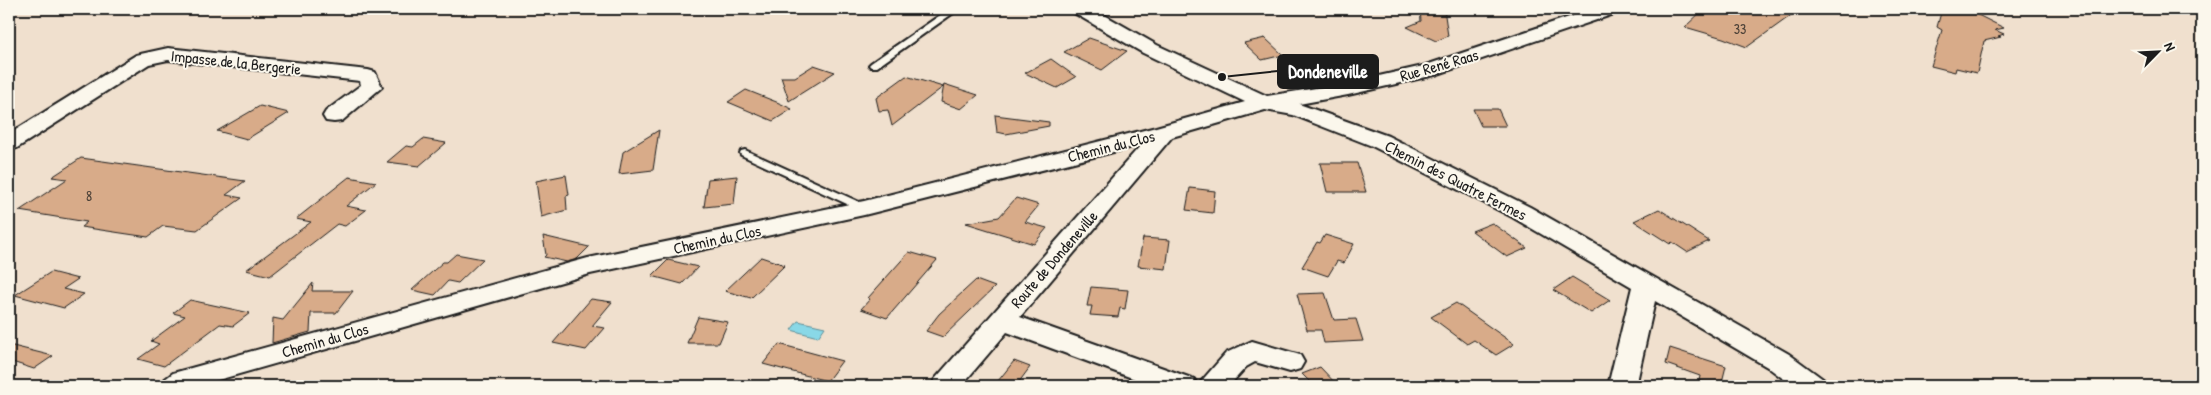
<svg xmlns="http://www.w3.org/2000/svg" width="2211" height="395" font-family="'Patrick Hand',sans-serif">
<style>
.water{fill:#89d8e7;stroke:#5d8d96}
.building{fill:#d8ab89;stroke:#1c1c1c}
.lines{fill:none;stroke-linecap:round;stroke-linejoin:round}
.service-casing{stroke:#1c1c1c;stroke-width:4}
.minor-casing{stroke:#1c1c1c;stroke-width:4}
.service{fill:#fbf7ec;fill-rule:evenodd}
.minor{fill:#fbf7ec;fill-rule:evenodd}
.labels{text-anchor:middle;stroke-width:4;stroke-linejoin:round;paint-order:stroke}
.number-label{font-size:14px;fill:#4b4037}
.street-label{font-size:16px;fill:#1c1c1c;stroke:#fbf7ec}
.leader{fill:none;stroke:#1c1c1c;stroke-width:2}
.callout-dot{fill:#1c1c1c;stroke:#fbf7ec;stroke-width:2}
.callout{fill:#1c1c1c;stroke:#1c1c1c;stroke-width:2}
.callout-label{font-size:18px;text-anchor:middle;font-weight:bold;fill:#fff}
</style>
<rect width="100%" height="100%" fill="#f0e0ce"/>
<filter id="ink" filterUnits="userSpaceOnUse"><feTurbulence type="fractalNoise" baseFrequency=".02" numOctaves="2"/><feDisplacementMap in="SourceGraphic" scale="10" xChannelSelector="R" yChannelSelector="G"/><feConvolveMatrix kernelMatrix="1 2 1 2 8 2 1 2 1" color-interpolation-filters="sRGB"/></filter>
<g filter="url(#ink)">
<path class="water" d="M798,321L825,327L818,337L791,330Z"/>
<path class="building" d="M1420,9H1444L1448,36L1436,41L1407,27L1421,21Z
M1704,9H1800L1747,47L1723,38L1685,27Z
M1942,9H1966L2004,28L1995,30L2004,34L1998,36L2001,37L1984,41L1977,73L1956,68L1955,72L1931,66L1942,30L1937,27Z
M1089,38L1127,51L1102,70L1064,52Z
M1265,38L1283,55L1262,60L1244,43Z
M1051,59L1076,77L1057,88L1025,73Z
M814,65L835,72L789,101L781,77H795Z
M906,76L943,87L892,126L888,110L879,111L876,98Z
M944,84L978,95L961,109L941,102Z
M746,90L779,103L792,109L773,121L728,102Z
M260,106L289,113L247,139L217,131Z
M1473,109H1498L1506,126H1481Z
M995,115L1049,122V126L1006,134L997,132Z
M659,130L653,170L619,174L623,152Z
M423,139L446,143L419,166L387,162L406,146L413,147Z
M81,158L245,181L226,195L242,198L197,230L163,226L148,237L81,227L87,222L19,211L67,179L52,177Z
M1320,163H1357L1366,192H1327Z
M566,175L569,195L566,196L567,210L541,217L536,181Z
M737,176L734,204L704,207L708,179Z
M349,177L376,182L346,206L366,210L345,226L337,224L270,276L246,270L311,222L296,219Z
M1190,188L1215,191L1213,213L1186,210Z
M1016,198L1039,205L1025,222L1047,228L1034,244L966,223L999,217Z
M1659,209L1709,241L1687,252L1672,242L1670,244L1634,221Z
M1492,223L1527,248L1507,257L1472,231Z
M1325,235L1354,244L1344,263L1337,261L1328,276L1302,267L1317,242L1320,243Z
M543,236L589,247L577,259L567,262L544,257L546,255Z
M1143,238L1170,240L1166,269L1138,266Z
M909,252L937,260L887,318L861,309L870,299L868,298Z
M456,254L483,259L458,283L448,281L435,295L412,290L443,262H447Z
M761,257L785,265L751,298L725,291Z
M668,260L698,267L682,284L652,276Z
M51,272L78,279L63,289L84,294L64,308L15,295Z
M1572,277L1610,300L1591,313L1553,290Z
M976,280L995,287L943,337L926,331L939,314Z
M313,283L312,291H353L336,313H311L310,332L272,343L273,318L283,320Z
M1091,287L1128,290L1125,309L1120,308L1118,317L1090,315L1092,306H1087Z
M1325,293L1334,320L1356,319L1363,341L1324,343L1321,330H1307L1297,294Z
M591,299L612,302L592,326L605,328L586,350L553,343Z
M190,300L250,313L233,326L220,324L164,366L138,359L159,344L151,341L185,316L173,313Z
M1456,303L1514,344L1496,355L1474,340L1467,344L1431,317Z
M698,317L728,322L719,343H687Z
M779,344L842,361L827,381L763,364Z
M9,345L53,356L34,369L9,361Z
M1670,348L1726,366L1721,386L1699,381L1700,376L1666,364Z
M1014,361L1030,367L1016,386H994Z
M1320,367L1338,386H1314L1302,374Z"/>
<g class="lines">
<defs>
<path id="service" d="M949,9H959L877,67H871L869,65L871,63Z
M745,150L868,206L870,208L868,210H860L741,155L740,153L741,151Z"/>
<path id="minor" d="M1072,9H1094L1157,45L1267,96L1348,83L1423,66L1593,9H1619L1617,13L1435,75L1348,95L1299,104L1388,136L1530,207L1789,354L1823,379L1827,386H1793L1769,368L1655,301L1636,386H1608L1632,287L1512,217L1372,146L1293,115L1265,110L1172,137L1020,317L1194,379L1198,385L1226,353L1252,341L1300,355L1304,362L1300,369L1290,372L1255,362L1246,367L1229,386H1154L1007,332L961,386H931L935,379L1141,145L864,215L590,274L197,386H161L165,379L173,373L588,258L864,201L1156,127L1245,102L1143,53L1074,13Z
M168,48L368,70L375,72L382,87L342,121L334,122L326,121L323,116L326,111L361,85L360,81L168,60L149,64L17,148L9,150V134L136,55Z"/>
</defs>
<use href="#service" class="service-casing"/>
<use href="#minor" class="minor-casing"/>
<use href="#service" class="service"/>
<use href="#minor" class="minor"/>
</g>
</g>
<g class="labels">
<g class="number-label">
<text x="1740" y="34">33</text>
<text x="89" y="201">8</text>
</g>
<g class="street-label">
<text transform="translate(236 62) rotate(6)" y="6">Impasse de la Bergerie</text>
<text transform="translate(1439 65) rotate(-16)" y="6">Rue René Raas</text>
<text transform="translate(1111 146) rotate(-14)" y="6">Chemin du Clos</text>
<text transform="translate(1456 180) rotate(27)" y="6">Chemin des Quatre Fermes</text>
<text transform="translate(717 239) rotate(-12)" y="6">Chemin du Clos</text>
<text transform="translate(1054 259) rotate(-49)" y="6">Route de Dondeneville</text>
<text transform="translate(325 340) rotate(-16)" y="6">Chemin du Clos</text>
</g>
</g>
<path class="leader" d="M1222 77L1278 71"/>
<circle class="callout-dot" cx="1222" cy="77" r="5"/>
<rect class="callout" x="1278" y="55" width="100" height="33" rx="5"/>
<g class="callout-label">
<text x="1328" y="78">Dondeneville</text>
</g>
<rect width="2211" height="395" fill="none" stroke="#fbf7ec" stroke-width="30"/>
<rect x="15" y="15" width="2181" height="365" fill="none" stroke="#1c1c1c" stroke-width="2" filter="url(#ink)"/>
<g transform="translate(2158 52) rotate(66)" stroke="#fbf7ec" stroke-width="4" paint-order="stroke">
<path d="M0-4L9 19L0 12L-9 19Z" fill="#1c1c1c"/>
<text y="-8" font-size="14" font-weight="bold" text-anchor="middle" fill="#1c1c1c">N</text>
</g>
</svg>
